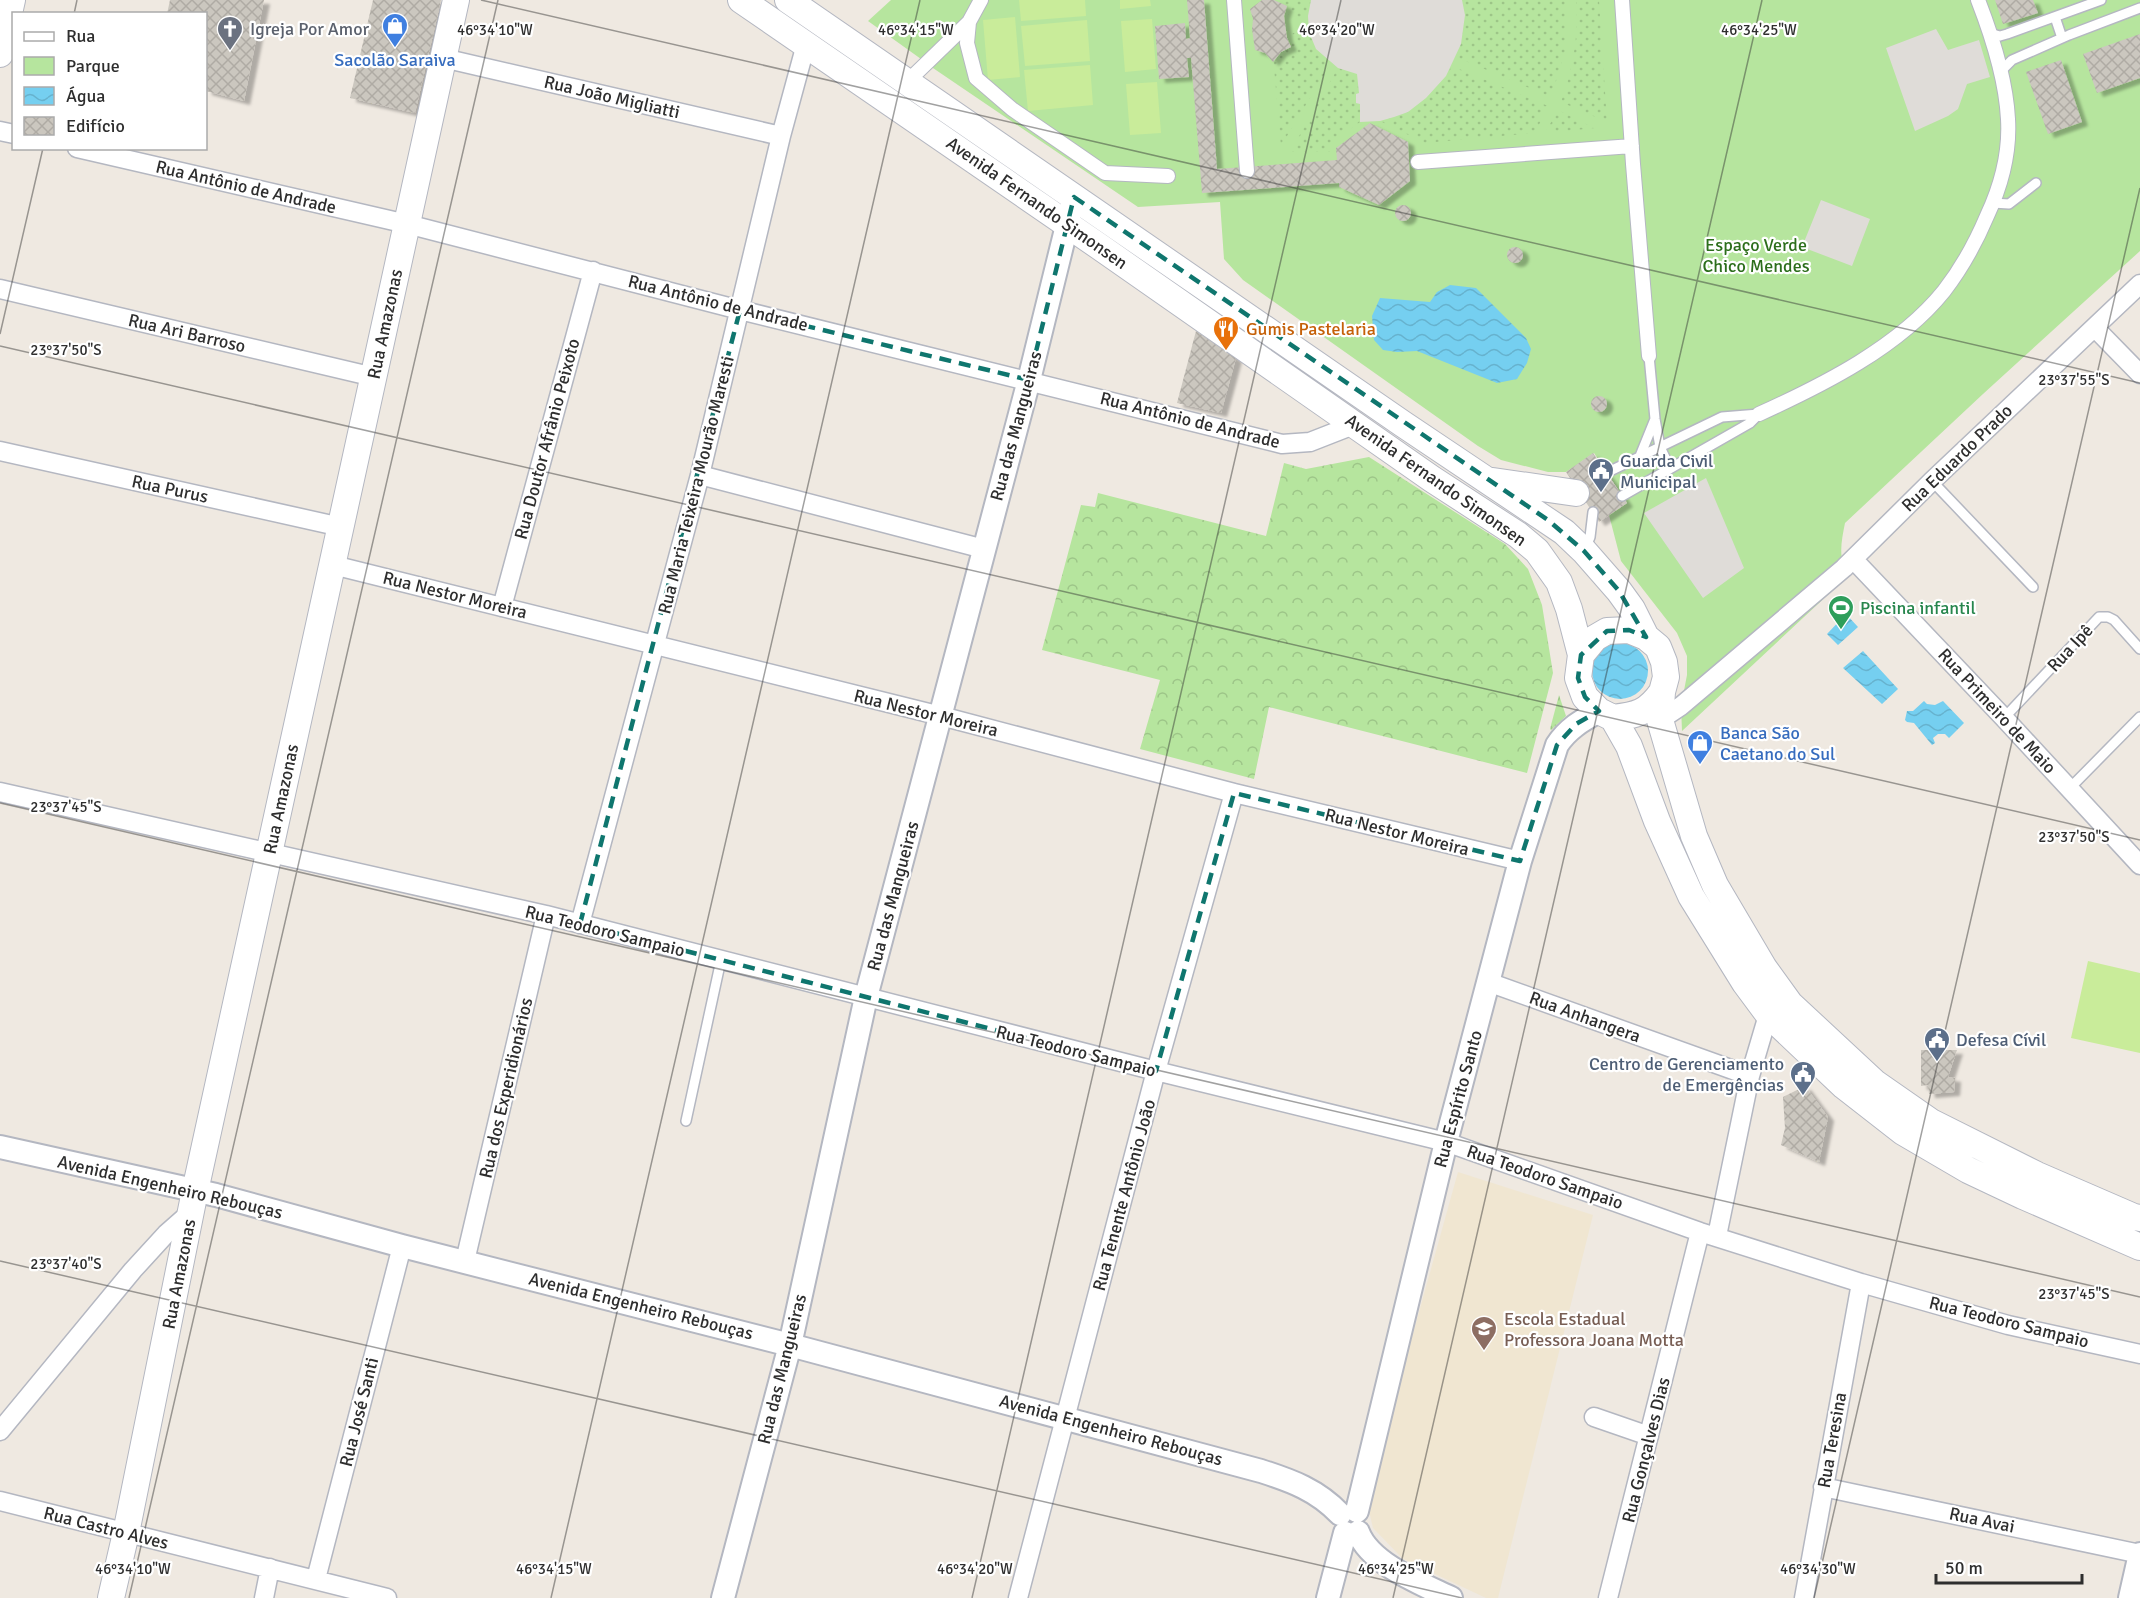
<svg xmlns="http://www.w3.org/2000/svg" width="2140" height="1598" font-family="Signika,sans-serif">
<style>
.education{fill:#f0e6d1}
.grass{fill:url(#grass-tufts)}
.forest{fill:url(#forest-crowns)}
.park{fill:#b6e59e}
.garden{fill:url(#garden-dots)}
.pitch{fill:#c9ec9a}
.plaza{fill:#dfdcd8}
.water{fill:url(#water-waves)}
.building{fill:url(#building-cross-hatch);filter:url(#shadow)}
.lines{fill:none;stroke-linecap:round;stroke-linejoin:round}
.service-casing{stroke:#b4b7c1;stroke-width:12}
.pedestrian-casing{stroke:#b4b7c1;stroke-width:16}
.minor-casing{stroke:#b4b7c1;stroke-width:21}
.tertiary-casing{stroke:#b4b7c1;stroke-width:26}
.secondary-casing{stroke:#b4b7c1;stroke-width:28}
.service{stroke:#fff;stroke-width:9}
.pedestrian{stroke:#fff;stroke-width:14}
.minor{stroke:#fff;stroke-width:18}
.tertiary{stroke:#fff;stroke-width:22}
.secondary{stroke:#fff;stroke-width:26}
.marked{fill:none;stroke:#0f766e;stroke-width:4.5;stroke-dasharray:12 8;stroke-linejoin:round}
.ticks{fill:none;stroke:#2e2e2e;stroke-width:1.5;stroke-opacity:0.45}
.labels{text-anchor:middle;stroke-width:4.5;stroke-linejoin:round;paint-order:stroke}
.worship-label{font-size:18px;fill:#5b616d;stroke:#fff;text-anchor:start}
.shop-label{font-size:18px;fill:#366cbe;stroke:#fff}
.street-label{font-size:18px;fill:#2e2e2e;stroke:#fff}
.park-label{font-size:18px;fill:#2c6e1b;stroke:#fff}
.food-label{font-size:18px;fill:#c56008;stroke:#fff;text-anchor:start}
.service-label{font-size:18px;fill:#4e5e75;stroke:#fff;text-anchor:start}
.leisure-label{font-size:18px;fill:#27864d;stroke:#fff;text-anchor:start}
.education-label{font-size:18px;fill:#785e54;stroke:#fff;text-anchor:start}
.ticks-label{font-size:15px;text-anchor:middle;fill:#2e2e2e;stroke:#fff;stroke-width:4.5;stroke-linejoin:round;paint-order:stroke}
</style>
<defs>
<pattern id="grass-tufts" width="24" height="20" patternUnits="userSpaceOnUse" patternTransform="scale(1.5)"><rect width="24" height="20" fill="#b6e59e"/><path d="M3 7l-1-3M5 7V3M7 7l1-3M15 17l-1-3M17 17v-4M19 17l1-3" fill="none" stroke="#9dc588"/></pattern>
<pattern id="forest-crowns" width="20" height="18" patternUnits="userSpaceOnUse" patternTransform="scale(1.5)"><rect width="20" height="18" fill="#b6e59e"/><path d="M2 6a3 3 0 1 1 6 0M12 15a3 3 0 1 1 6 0" fill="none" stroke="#9dc588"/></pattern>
<pattern id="garden-dots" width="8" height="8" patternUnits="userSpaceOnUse" patternTransform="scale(1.5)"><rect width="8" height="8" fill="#b6e59e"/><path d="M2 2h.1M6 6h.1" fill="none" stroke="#9dc588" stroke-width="1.8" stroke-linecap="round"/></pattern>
<pattern id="water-waves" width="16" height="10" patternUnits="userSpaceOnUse" patternTransform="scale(1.5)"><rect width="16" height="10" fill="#75cff0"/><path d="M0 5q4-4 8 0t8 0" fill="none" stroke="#66b2ce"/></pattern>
<pattern id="building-cross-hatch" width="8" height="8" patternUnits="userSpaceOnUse" patternTransform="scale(1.5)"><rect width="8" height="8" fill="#cbc7bf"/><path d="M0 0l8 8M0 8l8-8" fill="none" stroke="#afaba4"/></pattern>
<filter id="shadow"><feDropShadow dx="6" dy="4" stdDeviation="1.5" flood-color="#0004"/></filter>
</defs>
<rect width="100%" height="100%" fill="#efe9e1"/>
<path class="education" d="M1458,1172L1593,1215L1498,1598H1486L1403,1559L1373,1528L1369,1511L1370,1488Z"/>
<path class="grass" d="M1559,695L1566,716L1551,730L1550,729Z"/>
<path class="forest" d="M1369,457L1505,544L1528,569L1542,605L1553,673L1527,773L1269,707L1254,779L1140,749L1160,680L1042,650L1081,505L1095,507L1098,493L1266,536L1284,463L1306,469Z"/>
<path class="park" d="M891,0H2140V251L1983,394L1845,523C1841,543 1838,558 1848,576L1682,731L1681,706L1687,675V656L1677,633L1621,561L1609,515L1627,503L1594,453L1566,472H1548L1501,460L1478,446L1243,280L1224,259L1220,202L1138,207L930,66L932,49L921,59L868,21Z"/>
<path class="garden" d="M1268,0H1311L1308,16L1291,18L1283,6Z
M1462,0H1567L1566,49L1551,97L1456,57C1463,38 1466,20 1462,0Z
M1576,0H1599L1607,122L1561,102C1573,68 1579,36 1576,0Z
M1309,32C1313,45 1320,54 1331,63L1281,146L1273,56L1287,46L1293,33Z
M1452,66L1548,106L1535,133L1425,143L1380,121C1408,113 1437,91 1452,66Z
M1338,68L1357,74L1359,94L1356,103H1360V122L1335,140L1330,152H1290Z
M1558,110L1594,128H1595L1545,133Z"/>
<path class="pitch" d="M1019,0H1085L1086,16L1021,21Z
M1120,0H1150L1151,6L1120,9Z
M1015,17L1020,77L988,80L983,20Z
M1152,19L1156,69L1125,72L1121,21Z
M1087,20L1090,61L1025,66L1021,26Z
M1090,65L1093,105L1028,111L1024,70Z
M1157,82L1161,133L1130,135L1126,84Z
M2088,961L2140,973V1053L2071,1038Z"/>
<path class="plaza" d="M1311,0H1462L1465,15L1461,44L1446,76L1426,98L1408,112L1394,117L1380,121L1360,122V104L1356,103V94L1359,93L1357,74L1338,68L1316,49L1309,32L1308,16Z
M1936,29L1948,50L1979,40L1990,77L1967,84L1958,109L1948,116L1915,131L1886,48Z
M1821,200L1870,219L1852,266L1802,247Z
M1706,478L1744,568L1703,598L1644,513Z"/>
<path class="water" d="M1450,285L1476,288L1526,338L1531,349L1527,363L1517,379L1497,383L1417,351L1397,352L1383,350L1374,340L1372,316L1380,298L1430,302L1437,292Z
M1846,614L1858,627L1838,645L1827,634Z
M1592 671a28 28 0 1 1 56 0a28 28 0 1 1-56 0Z
M1863,651L1898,689L1882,704L1843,668Z
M1924,701L1927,704L1935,705L1943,701L1964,723L1949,738L1945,734H1938L1933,738L1935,743L1932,745L1914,723L1907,722L1905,720L1907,711H1913Z"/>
<path class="building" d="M170,0H264L244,101L206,91V14H167Z
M373,0H441L415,113L350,98Z
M1187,0H1204L1217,169L1337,160L1336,148L1370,123L1408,142L1410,181L1379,205L1339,187V183L1202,193L1191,58H1187L1189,77L1159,79L1155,26L1185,23L1186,39L1190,38Z
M1262,0H1274L1287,6L1284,16L1287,38L1291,47L1281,52L1273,62L1265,53L1255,50L1252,29L1253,19L1250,9Z
M1995,0H2033L2038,13L2003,24Z
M2140,34V78L2097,93L2083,54Z
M2061,60L2082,122L2048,134L2026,72Z
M1395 213a8 8 0 1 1 16 0a8 8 0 1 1-16 0Z
M1507 255a8 8 0 1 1 16 0a8 8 0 1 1-16 0Z
M1196,331L1236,358L1221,413L1177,403Z
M1591 404a8 8 0 1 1 16 0a8 8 0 1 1-16 0Z
M1593,453L1627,503L1599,522L1566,472Z
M1921,1050H1957L1948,1077L1955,1078L1954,1092L1929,1094L1928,1085L1921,1086Z
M1805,1086L1828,1117L1819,1162L1781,1145L1785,1128L1783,1097Z"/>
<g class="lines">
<defs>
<path id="service" d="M2055,17L2062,38
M1989,33L2000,36L2007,34L2101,0
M2000,72L2012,60L2069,35L2140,8
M1993,203L2009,204L2036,183
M1649,356L1655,419L1660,447L1670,468
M1640,456L1655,419
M1606,473L1722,417L1759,414
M1932,481L2033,587
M1622,496L1750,423L1759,414
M1585,549L1590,537L1593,512
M2004,718L2099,617H2108L2114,620L2140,649
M2070,788L2140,717
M686,1121L721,960"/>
<path id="pedestrian" d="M981,0L969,22L967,43L976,78L1012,109L1105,173L1168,176
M1234,0L1247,171
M1622,0L1633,164L1649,356
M907,82L969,22
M1418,162L1632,146
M1759,414C1823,385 1899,347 1944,291C1961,269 1976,242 1987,216C2001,186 2010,152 2008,119C2006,80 1992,36 1978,0"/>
<path id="minor" d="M443,58L781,136
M0,131L14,134
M77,148L407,224L740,310L1282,444L1310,442L1356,424
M0,289L374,377
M2095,328L2140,374
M0,451L341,527
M700,475L984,549
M1853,559L2004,718L2140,865
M333,565L941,716L1234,793L1520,861
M502,607L593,271
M1660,720L1681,706L1844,568L1932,481L2140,284
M0,792L546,915L1156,1071L1446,1142L1700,1232L1861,1283L2008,1325L2140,1354
M580,924L700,475L781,136L806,44
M1488,982L1750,1076
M1717,1236L1750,1076L1771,1005
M465,1261L546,915
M1594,1417L1649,1436
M0,1431L133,1270L166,1234L191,1212
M1823,1487L2140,1554
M0,1501L387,1598
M316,1579L402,1246
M264,1598L270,1568
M1018,1598L1156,1071L1234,793
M1608,1598L1700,1232
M1804,1598L1861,1283"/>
<path id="tertiary" d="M0,1147L216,1195L402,1246L790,1345L1261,1471C1292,1481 1317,1490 1340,1514
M1357,1511L1446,1142L1520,861L1557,745C1568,728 1583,720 1599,711
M1358,1532C1370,1564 1422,1584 1451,1598
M723,1598L790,1345L866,997L1029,380L1071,209
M1328,1598L1345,1533
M2130,1598L2140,1554"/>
<path id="secondary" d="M741,0L1100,247L1432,479L1518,535L1537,551L1559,582L1569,609L1581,655
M788,0L1403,424L1564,532L1584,551L1619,591L1632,609L1646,637L1658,647L1664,662L1666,677L1662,692L1660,720L1694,836L1715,885L1764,968L1790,1004L1875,1083L1931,1122L2037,1175L2134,1217L2140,1218
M0,54L12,0
M1493,481L1576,493
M1646,637L1629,630L1607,631L1595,638L1581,655L1578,678L1585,697L1599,711L1613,718L1629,746L1657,821L1691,896L1745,983L1768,1014L1844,1086L1903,1132L1968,1170L2023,1196L2140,1247
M1613,718C1637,715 1647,713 1662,692
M111,1598L126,1533L195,1191L456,0"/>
</defs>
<use href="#service" class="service-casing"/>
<use href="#pedestrian" class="pedestrian-casing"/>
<use href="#minor" class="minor-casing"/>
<use href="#tertiary" class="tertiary-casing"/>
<use href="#secondary" class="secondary-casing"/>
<use href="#service" class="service"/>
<use href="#pedestrian" class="pedestrian"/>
<use href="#minor" class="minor"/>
<use href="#tertiary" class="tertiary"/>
<use href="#secondary" class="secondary"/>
</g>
<path class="marked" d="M1074,197L1548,520L1584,551L1619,591L1646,637L1629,630L1607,631L1581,655L1578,678L1585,697L1599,711L1576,724L1557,745L1520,861L1234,793L1156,1071L580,924L740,310L1029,380Z"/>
<path class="ticks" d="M481,0L2140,383M74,14L77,0M0,334L43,148M0,346L2140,840M0,803L2140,1297M0,1261L1462,1598M129,1598L498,0M551,1598L920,0M972,1598L1341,0M1393,1598L1762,0M1814,1598L2140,188"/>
<defs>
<symbol id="shop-pin" viewBox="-11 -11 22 30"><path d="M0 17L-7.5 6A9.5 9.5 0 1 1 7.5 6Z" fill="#3f7fe0" stroke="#fff"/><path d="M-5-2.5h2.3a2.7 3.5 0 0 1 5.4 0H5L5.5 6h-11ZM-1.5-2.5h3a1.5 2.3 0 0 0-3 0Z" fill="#fff"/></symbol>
<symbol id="church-pin" viewBox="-11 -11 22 30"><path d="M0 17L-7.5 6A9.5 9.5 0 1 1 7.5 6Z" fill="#6b7280" stroke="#fff"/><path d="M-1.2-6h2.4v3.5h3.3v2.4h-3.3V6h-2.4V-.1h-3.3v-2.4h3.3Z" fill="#fff"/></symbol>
<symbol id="restaurant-pin" viewBox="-11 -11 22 30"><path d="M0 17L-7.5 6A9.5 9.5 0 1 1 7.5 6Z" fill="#e8710a" stroke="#fff"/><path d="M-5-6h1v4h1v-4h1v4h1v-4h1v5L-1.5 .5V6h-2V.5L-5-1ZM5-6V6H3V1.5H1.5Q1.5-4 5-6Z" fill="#fff"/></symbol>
<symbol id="civic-pin" viewBox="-11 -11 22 30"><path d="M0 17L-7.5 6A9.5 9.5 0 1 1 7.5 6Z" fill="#5c6f8a" stroke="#fff"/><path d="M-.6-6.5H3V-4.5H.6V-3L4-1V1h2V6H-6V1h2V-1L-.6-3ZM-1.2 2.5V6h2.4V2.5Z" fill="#fff"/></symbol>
<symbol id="stadium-pin" viewBox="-11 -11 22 30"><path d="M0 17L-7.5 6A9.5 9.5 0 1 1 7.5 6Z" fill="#2e9e5b" stroke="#fff"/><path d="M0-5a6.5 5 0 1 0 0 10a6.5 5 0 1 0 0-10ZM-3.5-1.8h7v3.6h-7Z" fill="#fff"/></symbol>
<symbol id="school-pin" viewBox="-11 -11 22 30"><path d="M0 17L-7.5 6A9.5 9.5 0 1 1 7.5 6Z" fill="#8d6e63" stroke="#fff"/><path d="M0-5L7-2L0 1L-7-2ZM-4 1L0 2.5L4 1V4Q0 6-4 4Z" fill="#fff"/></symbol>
</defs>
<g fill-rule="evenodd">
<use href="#shop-pin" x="380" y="11" width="30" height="40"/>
<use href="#church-pin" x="215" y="14" width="30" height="40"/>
<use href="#restaurant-pin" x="1211" y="314" width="30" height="40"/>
<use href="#civic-pin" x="1586" y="456" width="30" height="40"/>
<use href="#stadium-pin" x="1826" y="593" width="30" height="40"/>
<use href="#shop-pin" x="1685" y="728" width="30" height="40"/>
<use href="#civic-pin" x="1922" y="1025" width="30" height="40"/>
<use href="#civic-pin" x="1788" y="1059" width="30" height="40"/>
<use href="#school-pin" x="1469" y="1314" width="30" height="40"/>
</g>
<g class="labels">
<g class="worship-label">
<text x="250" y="35">Igreja Por Amor</text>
</g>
<g class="shop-label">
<text x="395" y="66">Sacolão Saraiva</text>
<text x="1720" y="739" text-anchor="start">Banca São<tspan x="1720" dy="21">Caetano do Sul</tspan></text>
</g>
<g class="street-label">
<text transform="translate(612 97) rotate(13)" y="6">Rua João Migliatti</text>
<text transform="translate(246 187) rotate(13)" y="6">Rua Antônio de Andrade</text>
<text transform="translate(1037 203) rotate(35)" y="6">Avenida Fernando Simonsen</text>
<text transform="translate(718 303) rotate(14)" y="6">Rua Antônio de Andrade</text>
<text transform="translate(385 324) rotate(-78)" y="6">Rua Amazonas</text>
<text transform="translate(187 333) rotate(13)" y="6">Rua Ari Barroso</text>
<text transform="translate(1190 420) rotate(14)" y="6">Rua Antônio de Andrade</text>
<text transform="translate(1016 426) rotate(-75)" y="6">Rua das Mangueiras</text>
<text transform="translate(547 439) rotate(-75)" y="6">Rua Doutor Afrânio Peixoto</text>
<text transform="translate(1957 458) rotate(-44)" y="6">Rua Eduardo Prado</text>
<text transform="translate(1436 480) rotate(35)" y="6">Avenida Fernando Simonsen</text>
<text transform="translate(696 485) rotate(-76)" y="6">Rua Maria Teixeira Mourão Maresti</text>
<text transform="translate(170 489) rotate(12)" y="6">Rua Purus</text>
<text transform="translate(455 595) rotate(14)" y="6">Rua Nestor Moreira</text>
<text transform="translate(2070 648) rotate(-47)" y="6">Rua Ipê</text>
<text transform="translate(1997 711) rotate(47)" y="6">Rua Primeiro de Maio</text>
<text transform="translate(926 713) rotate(14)" y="6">Rua Nestor Moreira</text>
<text transform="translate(281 799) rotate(-78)" y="6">Rua Amazonas</text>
<text transform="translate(1397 832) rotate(14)" y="6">Rua Nestor Moreira</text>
<text transform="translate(893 896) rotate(-75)" y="6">Rua das Mangueiras</text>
<text transform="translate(605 931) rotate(14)" y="6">Rua Teodoro Sampaio</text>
<text transform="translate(1585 1017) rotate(20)" y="6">Rua Anhangera</text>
<text transform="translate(1076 1051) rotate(14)" y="6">Rua Teodoro Sampaio</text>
<text transform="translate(506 1088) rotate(-77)" y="6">Rua dos Experidionários</text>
<text transform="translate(1458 1099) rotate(-75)" y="6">Rua Espírito Santo</text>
<text transform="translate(1545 1177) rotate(19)" y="6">Rua Teodoro Sampaio</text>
<text transform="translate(170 1187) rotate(13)" y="6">Avenida Engenheiro Rebouças</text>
<text transform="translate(1124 1195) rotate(-75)" y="6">Rua Tenente Antônio João</text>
<text transform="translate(179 1274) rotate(-79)" y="6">Rua Amazonas</text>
<text transform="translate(641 1306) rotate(14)" y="6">Avenida Engenheiro Rebouças</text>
<text transform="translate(2009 1322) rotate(14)" y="6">Rua Teodoro Sampaio</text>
<text transform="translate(782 1369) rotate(-76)" y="6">Rua das Mangueiras</text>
<text transform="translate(359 1412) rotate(-76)" y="6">Rua José Santi</text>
<text transform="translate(1111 1430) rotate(15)" y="6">Avenida Engenheiro Rebouças</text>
<text transform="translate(1832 1440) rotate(-80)" y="6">Rua Teresina</text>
<text transform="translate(1646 1450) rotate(-76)" y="6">Rua Gonçalves Dias</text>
<text transform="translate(1982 1520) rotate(12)" y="6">Rua Avai</text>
<text transform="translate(106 1528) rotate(14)" y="6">Rua Castro Alves</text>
</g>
<g class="park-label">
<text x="1756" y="251">Espaço Verde<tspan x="1756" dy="21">Chico Mendes</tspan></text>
</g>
<g class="food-label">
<text x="1246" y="335">Gumis Pastelaria</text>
</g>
<g class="service-label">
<text x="1620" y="467">Guarda Civil<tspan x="1620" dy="21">Municipal</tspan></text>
<text x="1956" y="1046">Defesa Cívil</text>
<text x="1784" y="1070" text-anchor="end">Centro de Gerenciamento<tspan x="1784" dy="21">de Emergências</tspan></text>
</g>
<g class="leisure-label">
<text x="1860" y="614">Piscina infantil</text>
</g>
<g class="education-label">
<text x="1504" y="1325">Escola Estadual<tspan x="1504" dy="21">Professora Joana Motta</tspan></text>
</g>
</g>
<g class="ticks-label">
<text x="495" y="35">46°34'10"W</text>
<text x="916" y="35">46°34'15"W</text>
<text x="1337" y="35">46°34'20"W</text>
<text x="1759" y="35">46°34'25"W</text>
<text x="66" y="355">23°37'50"S</text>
<text x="2074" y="385">23°37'55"S</text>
<text x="66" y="812">23°37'45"S</text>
<text x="2074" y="842">23°37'50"S</text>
<text x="66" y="1269">23°37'40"S</text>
<text x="2074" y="1299">23°37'45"S</text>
<text x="133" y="1574">46°34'10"W</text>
<text x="554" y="1574">46°34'15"W</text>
<text x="975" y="1574">46°34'20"W</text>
<text x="1396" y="1574">46°34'25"W</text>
<text x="1818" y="1574">46°34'30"W</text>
</g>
<rect x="12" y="12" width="195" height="138" fill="#ffffff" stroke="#ababab" stroke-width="1.5"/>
<rect x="24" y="32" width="30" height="9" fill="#ffffff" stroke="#ababab" stroke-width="1.5"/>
<text x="66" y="42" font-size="18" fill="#2e2e2e">Rua</text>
<rect x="24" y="57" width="30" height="18" fill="#b6e59e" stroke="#ababab" stroke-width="1.5"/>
<text x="66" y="72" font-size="18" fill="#2e2e2e">Parque</text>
<rect x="24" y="87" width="30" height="18" fill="url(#water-waves)" stroke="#ababab" stroke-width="1.5"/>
<text x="66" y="102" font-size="18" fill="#2e2e2e">Água</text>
<rect x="24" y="117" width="30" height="18" fill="url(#building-cross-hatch)" stroke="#ababab" stroke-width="1.5"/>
<text x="66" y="132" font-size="18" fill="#2e2e2e">Edifício</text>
<path d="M1936 1574v9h146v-9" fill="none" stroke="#2e2e2e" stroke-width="3"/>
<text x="1945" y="1574" font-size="18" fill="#2e2e2e" stroke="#ffffff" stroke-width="4.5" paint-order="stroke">50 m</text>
</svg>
